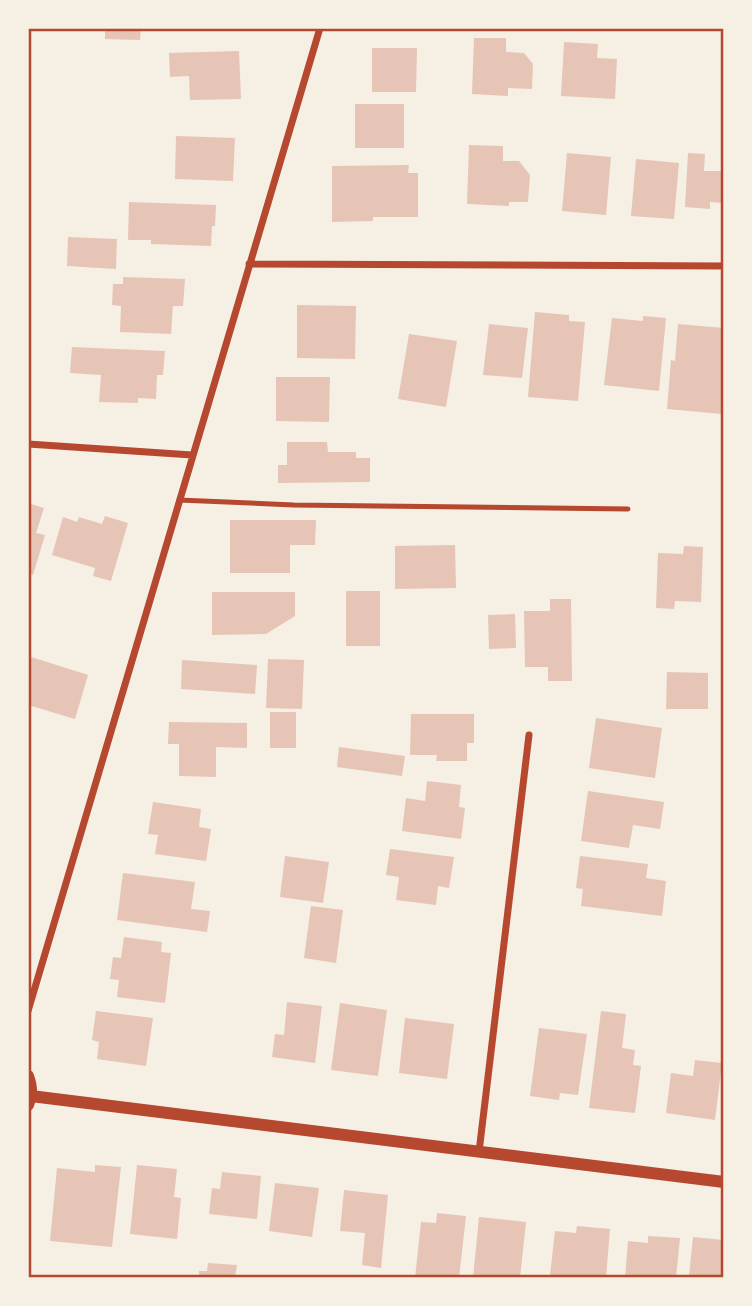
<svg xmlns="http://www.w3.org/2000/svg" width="752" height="1306" font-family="Poppins,sans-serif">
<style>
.building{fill:#e6c5b7}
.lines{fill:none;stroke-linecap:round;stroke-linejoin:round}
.service{stroke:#b5482f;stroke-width:5}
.minor{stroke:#b5482f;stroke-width:7}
.tertiary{stroke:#b5482f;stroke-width:12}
.neatline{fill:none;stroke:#b5482f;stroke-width:2.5}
</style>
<rect width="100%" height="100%" fill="#f6efe4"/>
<path class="building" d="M105,28H141L140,40L105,39Z
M474,38H506V52L524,53L533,64L532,89L508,88V96L472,94Z
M564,42L598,44L597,58L617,59L615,99L561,96Z
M372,48H417L416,92H372Z
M239,51L241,99L190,100L189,76L170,77L169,53Z
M355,104H404V148H355Z
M176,136L235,138L233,181L175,179Z
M469,145L503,146V161H519L530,175L528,202H509V206L467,204Z
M567,153L611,157L606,215L562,211Z
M688,153L705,154L704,171H724V203L710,202V209L685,207Z
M636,159L679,163L674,219L631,216Z
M409,165L408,173H418V217H373V221L332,222V166Z
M129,202L216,205L215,226H212L211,246L151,244V240H128Z
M68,237L117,239L116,269L67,266Z
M123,277L185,279L183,306H173L171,334L120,332L121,306L112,305L113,284H123Z
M297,305L356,306L355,359L297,358Z
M535,312L569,315V321L585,322L578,401L528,397Z
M643,316L666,318L659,391L604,385L612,318L643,321Z
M489,324L528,328L522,378L483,375Z
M678,324L724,328V388L722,414L667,409L671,360L675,361Z
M409,334L457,341L446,407L398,399Z
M72,347L165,351L163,375H157L156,399L138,398V403L99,402L101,375L70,373Z
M276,377H330L329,422L276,421Z
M287,442H327L328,452H356V458H370V482L278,483V465H287Z
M28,503L44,508L36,533L45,535L33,575L28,573Z
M105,516L128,523L111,581L93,576L95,568L52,555L63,517L77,522L79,517L102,524Z
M230,520H316L315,545H290V573H230Z
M455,545L456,588L395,589V546Z
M684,546L703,547L701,602L675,601L674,609L656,608L658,553L683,554Z
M346,591H380V646H346Z
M212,592H295V616L266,634L212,635Z
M550,599H571L572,681H548V667H525L524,611H550Z
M515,614L516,648L489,649L488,615Z
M28,656L88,675L75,719L28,705Z
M268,659L304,660L302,709L266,708Z
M182,660L257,665L255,694L181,689Z
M667,672L708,673V709H666Z
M270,712H296V748H270Z
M411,714H474V743H467V761H436L437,755H410Z
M596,718L662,728L655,778L589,768Z
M169,722L247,723V748L216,747V777L179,776V744H168Z
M339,747L405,756L402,776L337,767Z
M427,781L461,785L459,807L465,808L461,839L402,831L406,798L425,801Z
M588,791L664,802L660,829L633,825L629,848L581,841Z
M153,802L201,809L199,827L211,829L206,861L155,854L158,835L148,834Z
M390,849L454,857L449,888L438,886L436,905L396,900L399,877L386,875Z
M285,856L329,862L323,903L280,897Z
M580,856L648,864L646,878L666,881L662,916L581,906L583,889L576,888Z
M123,873L195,882L191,909L210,911L207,932L117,920Z
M311,906L343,910L336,963L304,958Z
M124,937L162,942L161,952L171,953L165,1003L117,997L119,980L110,979L113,957L121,958Z
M287,1002L322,1006L315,1063L272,1057L275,1034L284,1035Z
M340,1003L387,1010L378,1076L331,1070Z
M96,1011L153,1018L146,1066L97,1059L99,1042L92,1040Z
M601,1011L626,1014L622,1048L635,1050L633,1065L641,1066L635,1113L589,1108Z
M405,1018L454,1024L447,1079L399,1073Z
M539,1028L587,1034L578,1095L560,1093L559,1100L530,1096Z
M695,1060L722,1063L715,1120L666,1113L671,1073L693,1076Z
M95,1165L121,1167L112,1247L50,1241L57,1168L95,1172Z
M137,1165L177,1169L174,1197L181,1198L177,1239L130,1234Z
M222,1172L261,1176L257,1219L209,1214L212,1188L220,1189Z
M275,1183L319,1188L312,1237L269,1231Z
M344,1190L388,1195L381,1268L362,1265L365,1233L340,1231Z
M437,1213L466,1216L459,1278H415L421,1222L436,1223Z
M479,1217L526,1222L520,1278H473Z
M577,1226L610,1229L606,1278H562V1277L550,1275L555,1231L576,1233Z
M648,1236L680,1238L676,1278H625L628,1241L648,1243Z
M693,1237L724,1240V1278L689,1276Z
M208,1263L237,1265L235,1278H199V1271H207Z"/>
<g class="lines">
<path class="service" d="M179,500L294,505L628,509"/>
<path class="minor" d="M249,264L724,266
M28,444L192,455
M28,1011L320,28
M479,1152L529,735"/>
<path class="tertiary" d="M28,1076C32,1087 32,1094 28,1105
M31,1096L724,1182"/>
</g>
<rect width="752" height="1306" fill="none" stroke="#f6efe4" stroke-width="60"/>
<rect x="30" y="30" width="692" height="1246" class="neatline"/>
</svg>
